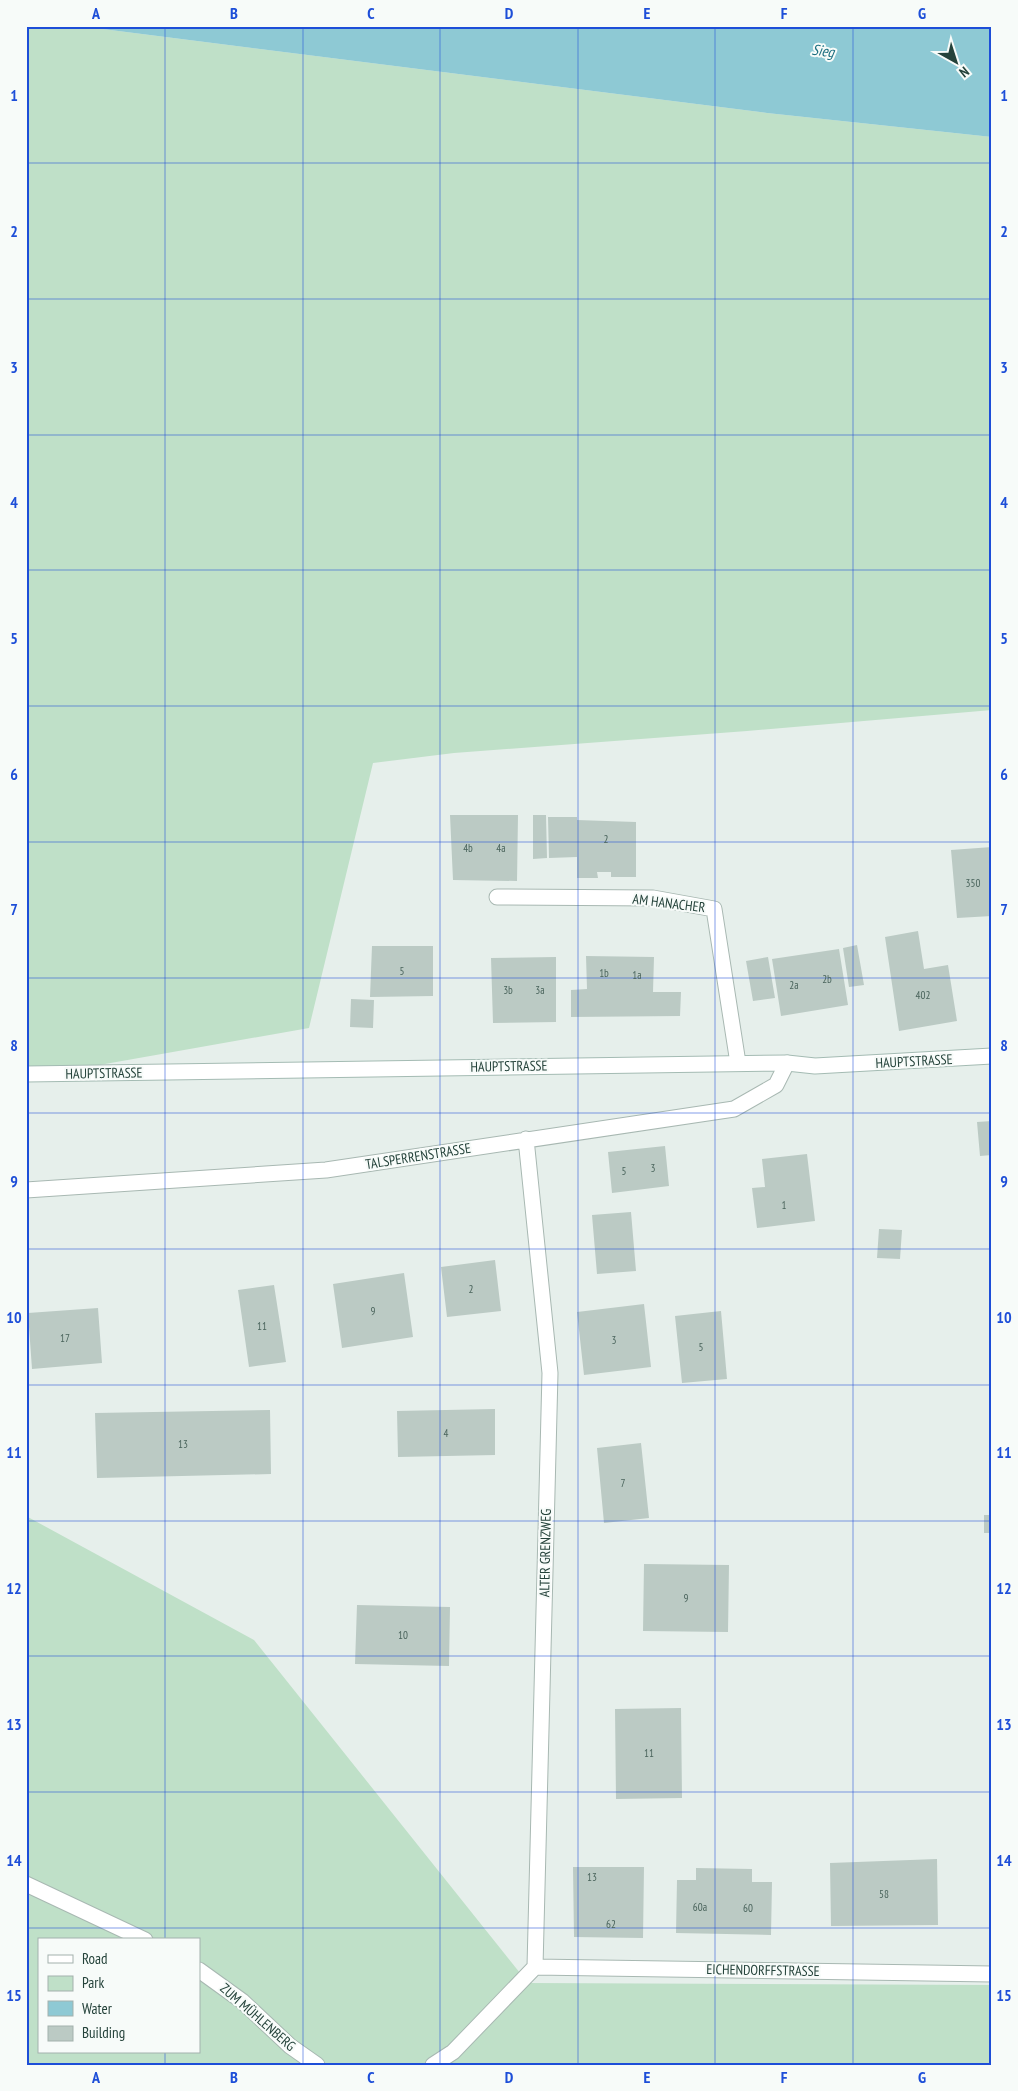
<svg xmlns="http://www.w3.org/2000/svg" width="1018" height="2091" font-family="'PT Sans Narrow',sans-serif">
<style>
.green{fill:#bfe0c8;fill-rule:evenodd}
.water{fill:#8ec9d4}
.building{fill:#bbcac4}
.lines{fill:none;stroke-linecap:round;stroke-linejoin:round}
.lane-casing{stroke:#a8b8b2;stroke-width:17}
.street-casing{stroke:#a8b8b2;stroke-width:17}
.secondary-casing{stroke:#a4bbb3;stroke-width:17}
.lane{stroke:#fff;stroke-width:15}
.street{stroke:#fff;stroke-width:15}
.secondary{stroke:#fff;stroke-width:15}
.grid{fill:none;stroke:#1d4ed8;stroke-width:1;stroke-opacity:0.55}
.labels{text-anchor:middle;stroke-width:4;stroke-linejoin:round;paint-order:stroke}
.number-label{font-size:11px;fill:#4a645c}
.street-label{font-size:14px;fill:#24423a;stroke:#f7fbf9}
.water-label{font-size:15px;font-style:italic;fill:#1c6f80;stroke:#f7fbf9}
.neatline{fill:none;stroke:#1d4ed8;stroke-width:2}
.grid-label{font-size:16px;text-anchor:middle;font-weight:bold;fill:#1d4ed8}
</style>
<rect width="100%" height="100%" fill="#e6efeb"/>
<path class="green" d="M26,26H79L767,113L992,137V710L747,731L454,753L373,763L309,1028L26,1078Z
M26,1516L254,1640L528,1983L992,1985V2065H26ZM39,1940H199V2052H39Z"/>
<path class="water" d="M79,26H992V137L767,113Z"/>
<path class="building" d="M450,815H518L517,881L453,880Z
M533,815H546L547,858L533,859Z
M548,817H577V820L636,822V877H611V872H597L598,878H577V857L549,858Z
M992,847V916L957,918L951,850Z
M918,931L924,969L948,965L957,1021L899,1031L885,937Z
M857,945L864,985L849,987L843,948Z
M372,946H433V996L370,997Z
M839,949L848,1005L781,1016L772,959Z
M586,956L654,957L653,992H681L680,1016L571,1017V990L587,989Z
M556,957V1022L493,1023L491,958Z
M768,957L775,998L753,1001L746,961Z
M351,999L374,1000L373,1028L350,1027Z
M992,1121V1155L980,1156L977,1122Z
M665,1146L669,1186L612,1193L608,1152Z
M807,1154L815,1221L757,1228L752,1188L765,1187L762,1159Z
M631,1212L636,1271L597,1274L592,1215Z
M879,1229L902,1230L900,1259L877,1258Z
M495,1260L501,1311L447,1317L441,1267Z
M404,1273L413,1337L342,1348L333,1284Z
M274,1285L286,1362L249,1367L238,1290Z
M644,1304L651,1367L584,1375L577,1312Z
M98,1308L102,1363L32,1369L28,1313Z
M721,1311L727,1379L682,1383L675,1316Z
M495,1409V1455L398,1457L397,1411Z
M270,1410L271,1474L97,1478L95,1413Z
M641,1443L649,1518L604,1523L597,1448Z
M984,1515H992V1533H984Z
M644,1564L729,1565L728,1632L643,1631Z
M357,1605L450,1607L449,1666L355,1664Z
M681,1708L682,1798L616,1799L615,1709Z
M937,1859L938,1925L831,1926L830,1863Z
M573,1867H644L643,1938L574,1937Z
M696,1868L752,1869V1882H772L771,1935L676,1933L677,1880H696Z"/>
<g class="lines">
<defs>
<path id="lane" d="M497,897L653,898L714,909L738,1063"/>
<path id="street" d="M526,1139L550,1373L535,1967
M26,1190L326,1170L734,1109L776,1085L787,1063
M26,1884L145,1940
M535,1967L992,1974
M199,1970L242,2001L290,2046L317,2065
M433,2065L453,2052L535,1967"/>
<path id="secondary" d="M26,1074L787,1063L815,1066L992,1056"/>
</defs>
<use href="#lane" class="lane-casing"/>
<use href="#street" class="street-casing"/>
<use href="#secondary" class="secondary-casing"/>
<use href="#lane" class="lane"/>
<use href="#street" class="street"/>
<use href="#secondary" class="secondary"/>
</g>
<path class="grid" d="M165,26V1940M303,26V2065M440,26V2065M578,26V2065M715,26V2065M853,26V2065M26,163H992M26,299H992M26,435H992M26,570H992M26,706H992M26,842H992M26,978H992M26,1113H992M26,1249H992M26,1385H992M26,1521H992M26,1656H992M26,1792H992M26,1928H992M165,2052V2065"/>
<g class="labels">
<g class="number-label">
<text x="606" y="843">2</text>
<text x="468" y="852">4b</text>
<text x="501" y="852">4a</text>
<text x="973" y="887">350</text>
<text x="402" y="975">5</text>
<text x="604" y="977">1b</text>
<text x="637" y="979">1a</text>
<text x="827" y="983">2b</text>
<text x="794" y="989">2a</text>
<text x="508" y="994">3b</text>
<text x="540" y="994">3a</text>
<text x="923" y="999">402</text>
<text x="653" y="1172">3</text>
<text x="624" y="1175">5</text>
<text x="784" y="1209">1</text>
<text x="471" y="1293">2</text>
<text x="373" y="1315">9</text>
<text x="262" y="1330">11</text>
<text x="65" y="1342">17</text>
<text x="614" y="1344">3</text>
<text x="701" y="1351">5</text>
<text x="446" y="1437">4</text>
<text x="183" y="1448">13</text>
<text x="623" y="1487">7</text>
<text x="686" y="1602">9</text>
<text x="403" y="1639">10</text>
<text x="649" y="1757">11</text>
<text x="592" y="1881">13</text>
<text x="884" y="1898">58</text>
<text x="700" y="1911">60a</text>
<text x="748" y="1912">60</text>
<text x="611" y="1928">62</text>
</g>
<g class="street-label">
<text transform="translate(669 903) rotate(7)" y="5">AM HANACHER</text>
<text transform="translate(914 1061) rotate(-3)" y="5">HAUPTSTRASSE</text>
<text transform="translate(509 1066) rotate(-1)" y="5">HAUPTSTRASSE</text>
<text transform="translate(104 1073) rotate(-1)" y="5">HAUPTSTRASSE</text>
<text transform="translate(418 1156) rotate(-9)" y="5">TALSPERRENSTRASSE</text>
<text transform="translate(545 1553) rotate(-89)" y="5">ALTER GRENZWEG</text>
<text transform="translate(763 1970) rotate(1)" y="5">EICHENDORFFSTRASSE</text>
<text transform="translate(258 2017) rotate(41)" y="5">ZUM MÜHLENBERG</text>
</g>
<g class="water-label">
<text transform="translate(823 51) rotate(8)" y="5">Sieg</text>
</g>
</g>
<rect width="1018" height="2091" fill="none" stroke="#f7fbf9" stroke-width="55"/>
<rect x="38" y="1938" width="162" height="115" fill="#f7fbf9" stroke="#a3b1ad"/>
<rect x="48" y="1955" width="25" height="8" fill="#ffffff" stroke="#a3b1ad"/>
<text x="82" y="1964" font-size="15" fill="#24423a">Road</text>
<rect x="48" y="1976" width="25" height="15" fill="#bfe0c8" stroke="#a3b1ad"/>
<text x="82" y="1988" font-size="15" fill="#24423a">Park</text>
<rect x="48" y="2001" width="25" height="15" fill="#8ec9d4" stroke="#a3b1ad"/>
<text x="82" y="2014" font-size="15" fill="#24423a">Water</text>
<rect x="48" y="2026" width="25" height="15" fill="#bbcac4" stroke="#a3b1ad"/>
<text x="82" y="2038" font-size="15" fill="#24423a">Building</text>
<g transform="translate(956 62) rotate(141)" stroke="#f7fbf9" stroke-width="4" paint-order="stroke">
<path d="M0-4L9 19L0 12L-9 19Z" fill="#24423a"/>
<text y="-8" font-size="14" font-weight="bold" text-anchor="middle" fill="#24423a">N</text>
</g>
<rect x="28" y="28" width="962" height="2036" class="neatline"/>
<g class="grid-label">
<text x="96" y="19">A</text>
<text x="234" y="19">B</text>
<text x="371" y="19">C</text>
<text x="509" y="19">D</text>
<text x="647" y="19">E</text>
<text x="784" y="19">F</text>
<text x="922" y="19">G</text>
<text x="14" y="101">1</text>
<text x="1004" y="101">1</text>
<text x="14" y="237">2</text>
<text x="1004" y="237">2</text>
<text x="14" y="373">3</text>
<text x="1004" y="373">3</text>
<text x="14" y="508">4</text>
<text x="1004" y="508">4</text>
<text x="14" y="644">5</text>
<text x="1004" y="644">5</text>
<text x="14" y="780">6</text>
<text x="1004" y="780">6</text>
<text x="14" y="915">7</text>
<text x="1004" y="915">7</text>
<text x="14" y="1051">8</text>
<text x="1004" y="1051">8</text>
<text x="14" y="1187">9</text>
<text x="1004" y="1187">9</text>
<text x="14" y="1323">10</text>
<text x="1004" y="1323">10</text>
<text x="14" y="1458">11</text>
<text x="1004" y="1458">11</text>
<text x="14" y="1594">12</text>
<text x="1004" y="1594">12</text>
<text x="14" y="1730">13</text>
<text x="1004" y="1730">13</text>
<text x="14" y="1866">14</text>
<text x="1004" y="1866">14</text>
<text x="14" y="2001">15</text>
<text x="1004" y="2001">15</text>
<text x="96" y="2083">A</text>
<text x="234" y="2083">B</text>
<text x="371" y="2083">C</text>
<text x="509" y="2083">D</text>
<text x="647" y="2083">E</text>
<text x="784" y="2083">F</text>
<text x="922" y="2083">G</text>
</g>
</svg>
